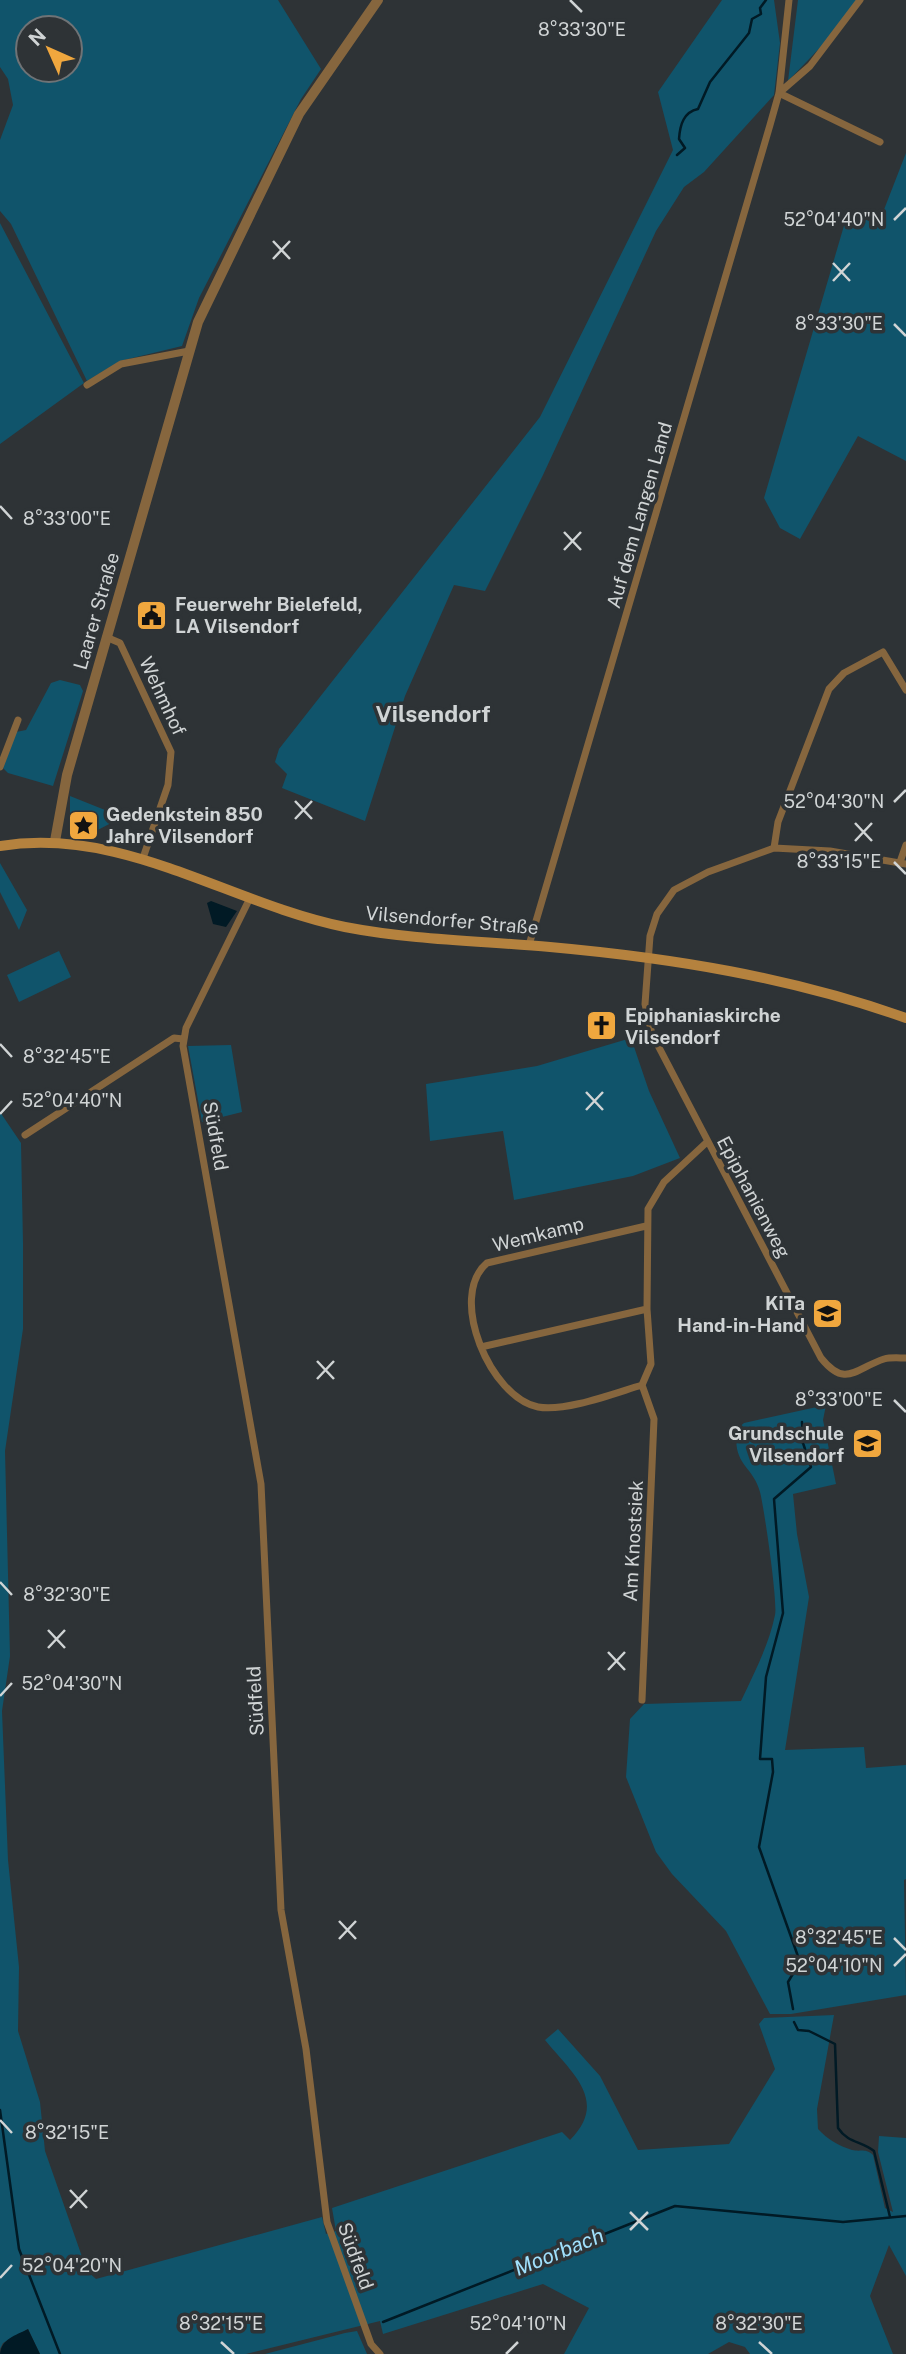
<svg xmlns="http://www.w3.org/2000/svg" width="906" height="2354" font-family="'Public Sans',sans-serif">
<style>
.green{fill:#10546b;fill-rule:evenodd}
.water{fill:#011a25}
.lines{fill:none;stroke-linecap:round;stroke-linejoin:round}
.stream{stroke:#011a25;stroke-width:2.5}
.minor{stroke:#86663e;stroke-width:7}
.tertiary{stroke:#86663e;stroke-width:10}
.secondary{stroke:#b5823e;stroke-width:10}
.ticks{fill:none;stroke:#d0d4d5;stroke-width:2.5}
.labels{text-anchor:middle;stroke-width:7;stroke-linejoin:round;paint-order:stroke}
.street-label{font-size:19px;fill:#d0d4d5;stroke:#2e3336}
.poi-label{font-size:19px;font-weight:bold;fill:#d0d4d5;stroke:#2e3336;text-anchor:start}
.water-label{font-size:21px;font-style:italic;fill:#a1e1fd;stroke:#2e3336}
.quarter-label{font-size:23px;font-weight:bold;fill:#d0d4d5;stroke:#2e3336}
.ticks-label{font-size:18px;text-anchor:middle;fill:#d0d4d5;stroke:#2e3336;stroke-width:7;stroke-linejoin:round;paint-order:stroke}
</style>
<rect width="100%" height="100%" fill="#2e3336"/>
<path class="green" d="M0,0H278L321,69L301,99L199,298L182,346L120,361L87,381L11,224L0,211V140L13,105L8,79L0,67ZM28,28H70V70H28Z
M722,0H774L780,43L774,95L704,172L684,187L656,231L543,475L485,591L454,585L405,696L365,821L282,788L287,774L275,762L279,749L540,417L673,150L658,92Z
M798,0H857L834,33L788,81Z
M906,153V461L858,436L800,539L780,528L764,498L848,212L878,225Z
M0,223L84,383L0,444Z
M60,680L80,685L83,691L53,786L8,773L3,768L16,732L26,730L51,683Z
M70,796L110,812L107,818L113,822L92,833L77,832L70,822Z
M0,863L27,910L19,930L0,892Z
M59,951L71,977L19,1002L7,975Z
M631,1038L649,1091L680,1158L633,1176L514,1200L503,1131L430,1141L426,1084L537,1066Z
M231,1045L242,1112L202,1122L188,1046Z
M0,1112L21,1143L23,1243V1329L5,1451L10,1656L2,1711L8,1860L19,1967L18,2031L40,2102L45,2151L87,2271L96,2279L322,2217L326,2234L336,2231L332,2208L562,2132L570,2140C609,2101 572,2073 545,2040L558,2029L600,2076L638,2150L729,2144L775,2069L759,2024L764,2018L834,2015L817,2109L818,2129C827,2139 839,2146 852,2150C861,2152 865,2148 873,2155L885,2208L893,2212L878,2152L879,2136L906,2138V2276L889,2245L870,2296L893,2354H750L745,2347L729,2342L708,2354H564L589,2308L543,2284L383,2334L380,2321L246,2354H40L28,2329L3,2343L0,2349Z
M826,1405L823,1420L836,1484L793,1494L797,1534L809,1597L785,1750L864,1747L866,1768L906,1765V1879L904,1880L906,1995L791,2014H770L726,1931L672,1874L656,1852L626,1777L630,1719L644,1704L741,1701C754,1673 769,1645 775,1615C778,1603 764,1507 760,1492C753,1465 732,1466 737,1429L744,1423Z
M357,2331L367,2354H265L345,2333Z"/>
<path class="water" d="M211,901L237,911L226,927L213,924L207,903Z
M28,2329L40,2354H0C2,2338 15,2336 28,2329Z"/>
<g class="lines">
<path class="stream" d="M677,155L685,148L679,139C680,124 684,112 698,109L710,82L749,33L752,19L761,14L760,8L766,0
M802,1422L803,1443
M792,1433L803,1443L811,1467L774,1499L783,1613L766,1677L760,1759H772L773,1772L759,1847L800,1962L788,1982L793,2009
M794,2022L798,2030L809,2031L835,2044L838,2128C848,2143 861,2141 874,2151L890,2217
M0,2110L19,2249L60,2354
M383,2322L675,2206L843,2222L906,2216"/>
<path class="minor" d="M779,93L810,66L860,0
M779,93L880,142
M87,385L121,364L189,351
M106,637L120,643L171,752L168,785L143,858
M0,767L18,720
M774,848L778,822L829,689L844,673L883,652L906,690
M900,862L906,845
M906,864L830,851L774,848L708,872L674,890L657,914L650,936L645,1004L652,1034L821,1358C846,1389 856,1368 884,1359C891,1357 899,1358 906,1358
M249,900L186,1028L183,1046L261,1484L281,1910L306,2049L327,2222L371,2344L380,2354
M529,945L770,125L779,93L789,0
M25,1135L174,1038L183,1039
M646,1226L487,1263C447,1297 491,1398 538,1407C566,1412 615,1393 642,1385L651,1364L647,1309L648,1209L664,1182L707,1142
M481,1347L647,1309
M642,1700L654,1419L642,1385"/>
<path class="tertiary" d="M55,841L67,775L198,322L299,114L378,0"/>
<path class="secondary" d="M0,846C123,826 228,903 345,927C412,940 482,941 550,947C672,958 790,977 906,1018"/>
</g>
<path class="ticks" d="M570,0L582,12M894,220L906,208M273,241L290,259M273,259L290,241M833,263L850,281M833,281L850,263M894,324L906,336M0,506L12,519M564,532L581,550M564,550L581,532M295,801L312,819M894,802L906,790M295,819L312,801M855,823L872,841M855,841L872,823M894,862L906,874M0,1044L12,1057M586,1092L603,1110M586,1110L603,1092M0,1114L12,1101M317,1361L334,1379M317,1379L334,1361M894,1400L906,1412M0,1582L12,1595M48,1630L65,1648M48,1648L65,1630M608,1652L625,1670M608,1670L625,1652M0,1696L12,1683M339,1921L356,1939M894,1938L906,1950M339,1939L356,1921M894,1966L906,1954M0,2120L12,2133M70,2190L87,2208M70,2208L87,2190M630,2212L648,2230M630,2230L648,2212M0,2278L12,2265M221,2342L234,2354M759,2342L772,2354M506,2354L518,2342"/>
<defs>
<symbol id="civic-square" viewBox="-11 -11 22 22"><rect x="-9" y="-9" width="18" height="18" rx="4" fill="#f0a73e" stroke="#2e3336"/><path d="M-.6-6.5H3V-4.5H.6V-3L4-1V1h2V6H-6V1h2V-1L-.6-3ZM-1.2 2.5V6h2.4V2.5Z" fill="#111"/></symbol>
<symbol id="sight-square" viewBox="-11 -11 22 22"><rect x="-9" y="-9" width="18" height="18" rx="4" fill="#f0a73e" stroke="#2e3336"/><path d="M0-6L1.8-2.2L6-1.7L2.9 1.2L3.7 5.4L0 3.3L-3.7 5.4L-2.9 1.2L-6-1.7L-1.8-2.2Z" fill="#111"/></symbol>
<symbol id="church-square" viewBox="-11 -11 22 22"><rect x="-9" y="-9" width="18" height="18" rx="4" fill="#f0a73e" stroke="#2e3336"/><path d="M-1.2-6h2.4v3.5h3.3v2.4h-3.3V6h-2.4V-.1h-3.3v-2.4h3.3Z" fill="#111"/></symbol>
<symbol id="school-square" viewBox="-11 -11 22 22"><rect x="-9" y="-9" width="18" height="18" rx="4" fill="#f0a73e" stroke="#2e3336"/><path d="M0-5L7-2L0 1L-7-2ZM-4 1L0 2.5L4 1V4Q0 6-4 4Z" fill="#111"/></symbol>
</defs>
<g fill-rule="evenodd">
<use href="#civic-square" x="134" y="598" width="35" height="35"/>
<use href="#sight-square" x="66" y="808" width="35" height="35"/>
<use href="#church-square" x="584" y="1008" width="35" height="35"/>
<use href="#school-square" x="810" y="1296" width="35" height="35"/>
<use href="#school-square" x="850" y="1426" width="35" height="35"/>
</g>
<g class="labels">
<g class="street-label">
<text transform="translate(639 515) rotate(-74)" y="7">Auf dem Langen Land</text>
<text transform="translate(96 611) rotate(-74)" y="7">Laarer Straße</text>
<text transform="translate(163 696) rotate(65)" y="7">Wehmhof</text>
<text transform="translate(452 920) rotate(5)" y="7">Vilsendorfer Straße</text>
<text transform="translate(216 1136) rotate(80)" y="7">Südfeld</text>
<text transform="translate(754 1197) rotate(62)" y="7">Epiphanienweg</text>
<text transform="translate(538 1234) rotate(-14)" y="7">Wemkamp</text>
<text transform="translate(633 1541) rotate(-87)" y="7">Am Knostsiek</text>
<text transform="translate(255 1701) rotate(-93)" y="7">Südfeld</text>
<text transform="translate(356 2256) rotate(70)" y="7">Südfeld</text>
</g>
<g class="poi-label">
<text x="175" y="611">Feuerwehr Bielefeld,<tspan x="175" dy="22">LA Vilsendorf</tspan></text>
<text x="106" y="821">Gedenkstein 850<tspan x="106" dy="22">Jahre Vilsendorf</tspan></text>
<text x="625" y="1022">Epiphaniaskirche<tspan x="625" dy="22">Vilsendorf</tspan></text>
<text x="805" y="1310" text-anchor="end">KiTa<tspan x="805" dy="22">Hand-in-Hand</tspan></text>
<text x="844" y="1440" text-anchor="end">Grundschule<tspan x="844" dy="22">Vilsendorf</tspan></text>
</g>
<g class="water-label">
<text transform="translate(559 2252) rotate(-22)" y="7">Moorbach</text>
</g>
<g class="quarter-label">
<text x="433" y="722">Vilsendorf</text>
</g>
</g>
<g class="ticks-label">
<text x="582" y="36">8°33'30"E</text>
<text x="834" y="226">52°04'40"N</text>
<text x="839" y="330">8°33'30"E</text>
<text x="67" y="525">8°33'00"E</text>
<text x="834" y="808">52°04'30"N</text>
<text x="839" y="868">8°33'15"E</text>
<text x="67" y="1063">8°32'45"E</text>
<text x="72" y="1107">52°04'40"N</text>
<text x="839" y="1406">8°33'00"E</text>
<text x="67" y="1601">8°32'30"E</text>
<text x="72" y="1690">52°04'30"N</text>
<text x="839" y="1944">8°32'45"E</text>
<text x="834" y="1972">52°04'10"N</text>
<text x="67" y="2139">8°32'15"E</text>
<text x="72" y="2272">52°04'20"N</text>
<text x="221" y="2330">8°32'15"E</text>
<text x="518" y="2330">52°04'10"N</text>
<text x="759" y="2330">8°32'30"E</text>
</g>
<g transform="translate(49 49) rotate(315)"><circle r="33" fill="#2e3336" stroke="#6f7376" stroke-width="2"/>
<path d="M0-5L12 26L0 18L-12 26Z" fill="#f0a73e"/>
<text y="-10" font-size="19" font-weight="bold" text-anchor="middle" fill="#d0d4d5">N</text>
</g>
</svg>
